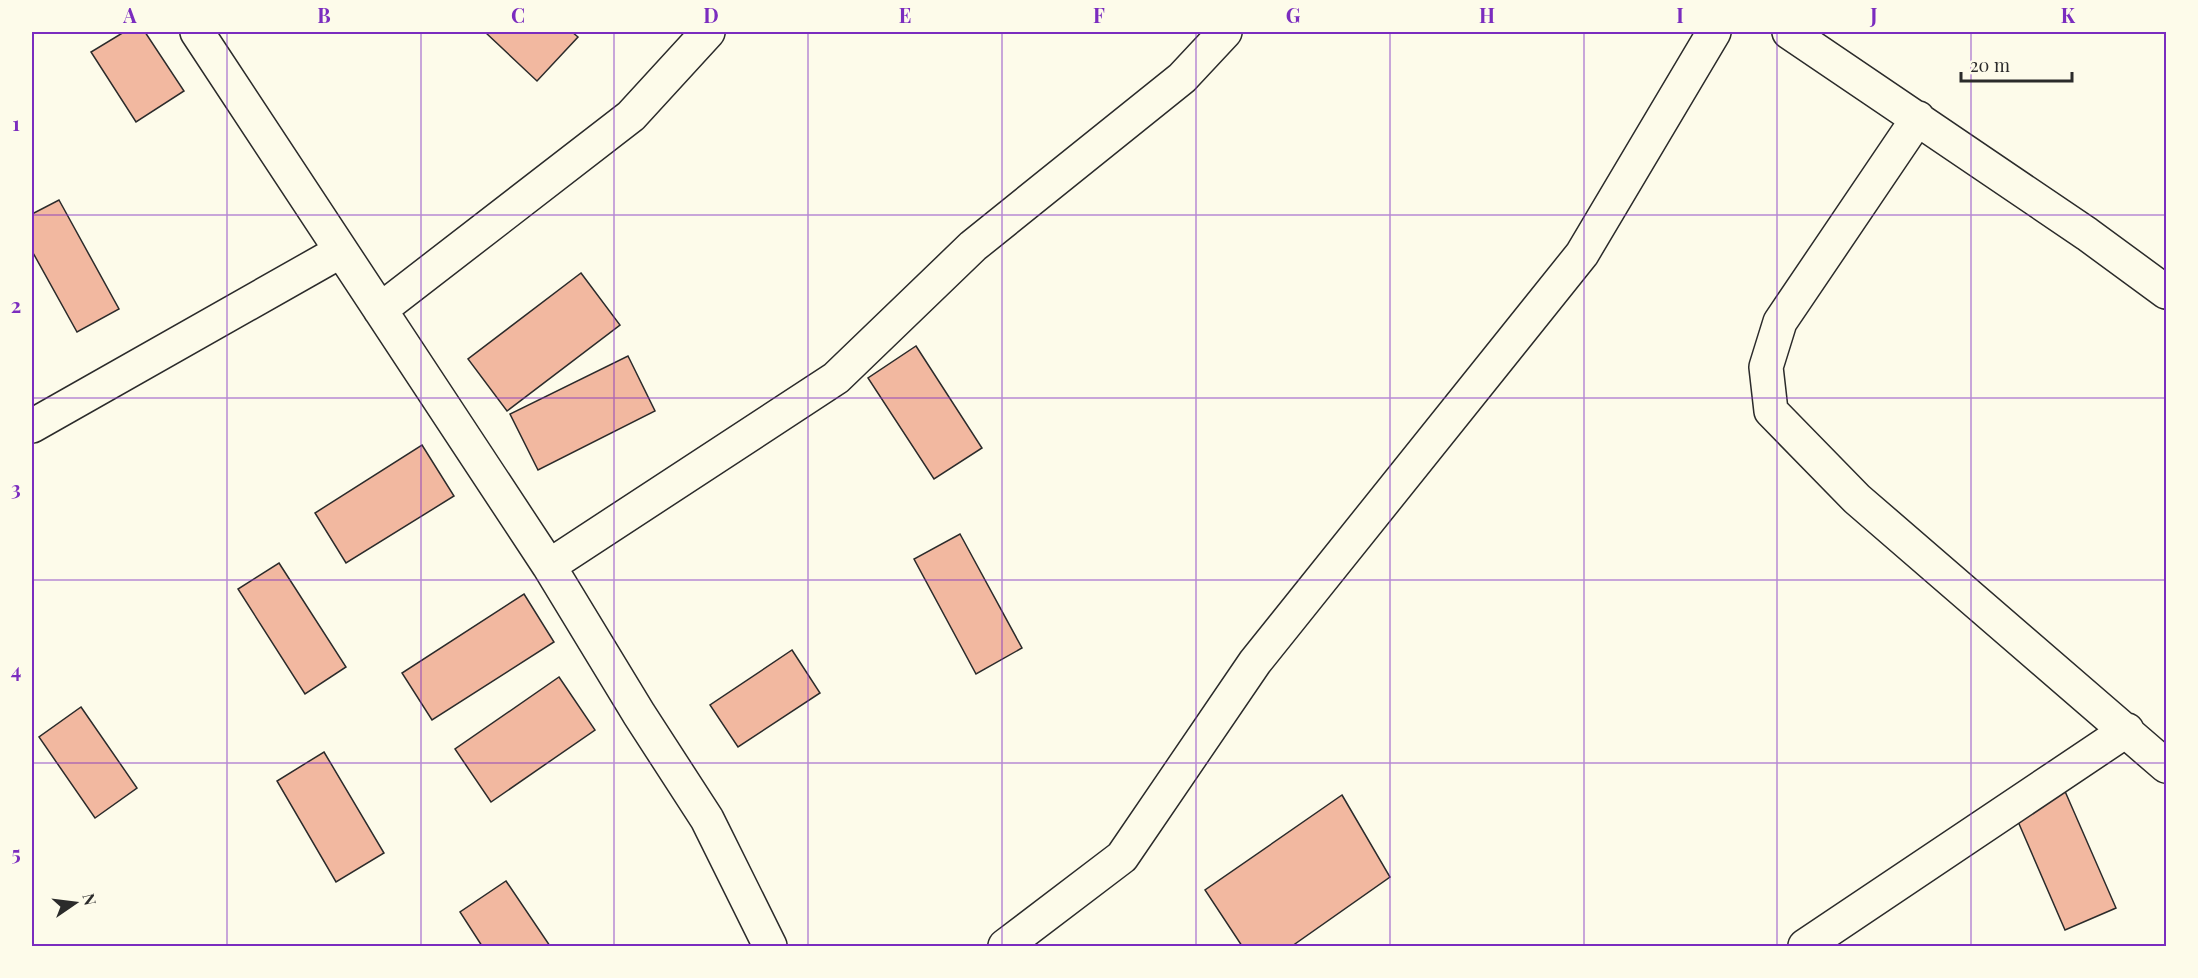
<svg xmlns="http://www.w3.org/2000/svg" width="2198" height="978" font-family="'Playfair Display',serif">
<style>
.building{fill:#f2b8a0;stroke:#2b2b2b;stroke-width:1.5}
.lines{fill:none;stroke-linecap:round;stroke-linejoin:round}
.minor-casing{stroke:#2b2b2b;stroke-width:36}
.minor{stroke:#fdfbea;stroke-width:33}
.grid{fill:none;stroke:#7b2cbf;stroke-width:1.5;stroke-opacity:0.55}
.neatline{fill:none;stroke:#7b2cbf;stroke-width:2}
.grid-label{font-size:20px;text-anchor:middle;font-weight:bold;fill:#7b2cbf}
</style>
<rect width="100%" height="100%" fill="#fdfbea"/>
<path class="building" d="M124,32H145L184,91L136,122L91,52Z
M485,32H572L578,37L537,81Z
M59,200L119,309L77,332L32,251V214Z
M581,273L620,325L507,411L468,359Z
M916,346L982,448L934,479L868,378Z
M628,356L655,411L538,470L510,414Z
M422,445L454,496L346,563L315,513Z
M960,534L1022,648L976,674L914,559Z
M279,563L346,667L305,694L238,589Z
M524,594L554,642L432,720L402,673Z
M792,650L820,693L738,747L710,705Z
M559,677L595,730L491,802L455,749Z
M81,707L137,788L95,818L39,737Z
M324,752L384,853L336,882L277,781Z
M2064,789L2116,908L2065,930L2013,810Z
M1342,795L1390,877L1292,946H1242L1205,890Z
M506,881L550,946H482L460,912Z"/>
<g class="lines">
<defs>
<path id="minor" d="M197,32L549,566L639,714L707,819L770,946
M1789,32L2087,234L2166,292
M1918,118L1780,322L1766,367L1771,411L1857,499L2166,766
M380,310L631,116L708,32
M32,426L341,251
M549,566L836,378L973,246L1182,78L1225,32
M1005,946L1122,857L1255,662L1582,254L1714,32
M1805,946L2127,730"/>
</defs>
<use href="#minor" class="minor-casing"/>
<use href="#minor" class="minor"/>
</g>
<path class="grid" d="M227,32V946M421,32V946M614,32V946M808,32V946M1002,32V946M1196,32V946M1390,32V946M1584,32V946M1777,32V946M1971,32V946M32,215H2166M32,398H2166M32,580H2166M32,763H2166"/>
<rect width="2198" height="978" fill="none" stroke="#fdfbea" stroke-width="66"/>
<g transform="translate(75 903) rotate(76)" stroke="#fdfbea" stroke-width="4.5" paint-order="stroke">
<path d="M0-4.5L10 22L0 15L-10 22Z" fill="#2b2b2b"/>
<text y="-9" font-size="16" font-weight="bold" text-anchor="middle" fill="#2b2b2b">N</text>
</g>
<path d="M1961 72v9h111v-9" fill="none" stroke="#2b2b2b" stroke-width="3"/>
<text x="1970" y="72" font-size="18" fill="#2b2b2b" stroke="#fdfbea" stroke-width="4.5" paint-order="stroke">20 m</text>
<rect x="33" y="33" width="2132" height="912" class="neatline"/>
<g class="grid-label">
<text x="130" y="23">A</text>
<text x="324" y="23">B</text>
<text x="518" y="23">C</text>
<text x="711" y="23">D</text>
<text x="905" y="23">E</text>
<text x="1099" y="23">F</text>
<text x="1293" y="23">G</text>
<text x="1487" y="23">H</text>
<text x="1680" y="23">I</text>
<text x="1874" y="23">J</text>
<text x="2068" y="23">K</text>
<text x="16" y="131">1</text>
<text x="16" y="313">2</text>
<text x="16" y="496">3</text>
<text x="16" y="678">4</text>
<text x="16" y="861">5</text>
</g>
</svg>
